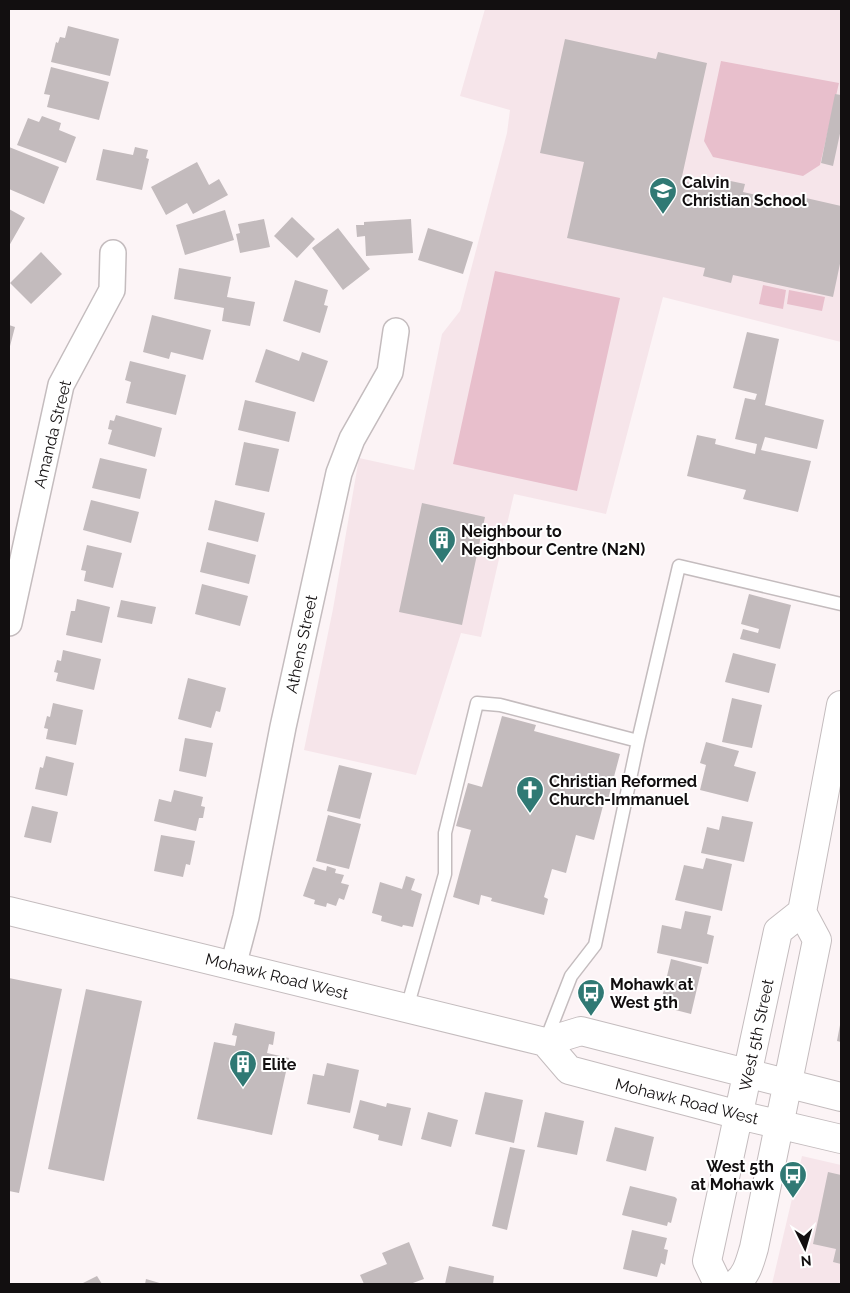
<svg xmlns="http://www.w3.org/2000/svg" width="850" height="1293" font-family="Raleway,sans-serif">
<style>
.built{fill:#f6e5ea}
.green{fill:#e8bfcc}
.building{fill:#c3bbbd}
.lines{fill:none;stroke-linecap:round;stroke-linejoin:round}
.lane-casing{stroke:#c4bcbe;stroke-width:15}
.street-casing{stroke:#c4bcbe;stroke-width:28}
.secondary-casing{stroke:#c4bcbe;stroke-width:30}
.lane{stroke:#fff;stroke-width:12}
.street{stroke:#fff;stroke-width:25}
.secondary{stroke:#fff;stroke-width:28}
.labels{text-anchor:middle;stroke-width:4;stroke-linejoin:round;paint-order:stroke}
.poi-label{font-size:16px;font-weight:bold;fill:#120f10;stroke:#fff;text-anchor:start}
.street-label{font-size:16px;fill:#120f10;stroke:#fff}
</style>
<rect width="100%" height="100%" fill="#fcf4f6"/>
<path class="built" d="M485,9H841V342L663,297L606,514L514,494L481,637L461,633L416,775L304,750L333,609L359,458L414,470L442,334L460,311L507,133L510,110L460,96Z
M802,1156L841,1165V1284H772Z"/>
<path class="green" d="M721,61L839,83L820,165L803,176L713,157L704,141Z
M495,271L620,298L577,491L453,464Z
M763,285L786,290L783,309L759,304Z
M789,290L825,297L822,311L787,304Z"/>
<path class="building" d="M68,26L119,39L110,76L51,62L56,42L58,43L60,37L65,38Z
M565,39L656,59L658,52L707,63L681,181L714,188L716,178L745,184L743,192L804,206L806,198L841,206V259L833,297L733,275L731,283L703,276L705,268L567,238L584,162L540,153Z
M51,67L109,82L99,120L47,107L50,95L44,94Z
M835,94L841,95V129L833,166L821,163Z
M42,116L61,123L59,130L76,137L66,163L17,145L28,118L39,122Z
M9,147L59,167L44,204L9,189Z
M135,147L148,150L146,158L149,159L142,190L96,180L103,149L133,155Z
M197,162L209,185L219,179L228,195L193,214L187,203L166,215L151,187Z
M9,209L25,218L9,246Z
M225,210L234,240L185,255L176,225Z
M292,217L315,239L297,258L274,236Z
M264,219L270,247L240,253L236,234L240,233L238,224Z
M411,219L413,253L366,256L365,236L357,237L356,225H364V222Z
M338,228L370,269L343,290L312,248Z
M428,228L473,242L463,274L418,260Z
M41,252L62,274L31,304L10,283Z
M179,268L231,277L227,297L255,302L250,326L222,321L224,308L174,299Z
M295,280L328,290L324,305L328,306L320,333L283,321Z
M152,315L211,330L203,360L171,352L169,359L143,352Z
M9,325L15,327L9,350Z
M747,332L779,339L765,405L824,420L817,449L765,437L761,450L811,461L798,512L743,499L746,490L687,476L697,435L716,439L715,444L755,454L757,444L735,439L745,398L755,400L757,394L733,388Z
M266,349L299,361L302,352L328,361L314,402L255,382Z
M130,361L186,375L176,415L126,403L131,382L125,380Z
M245,400L296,412L289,442L238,430Z
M116,415L162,428L155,457L108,444L112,430L108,429L110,420L114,421Z
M244,442L279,449L269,492L235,485Z
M100,458L147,469L140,499L92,488Z
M91,500L139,512L131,543L83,530Z
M215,500L265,513L258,542L208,530Z
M422,503L485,517L462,625L399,612Z
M207,542L256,555L249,584L200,572Z
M87,545L122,553L113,588L84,581L86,571L81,570Z
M202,584L248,596L240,626L195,614Z
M749,594L791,605L780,649L740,639L743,629L758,633L759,629L741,624Z
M77,599L110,607L102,643L66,635L71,611H75Z
M121,600L156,607L152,624L117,617Z
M63,650L101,659L94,690L56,681L58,673L54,672L57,660L61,661Z
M733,653L776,664L769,693L725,682Z
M188,678L226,688L220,712L216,711L211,728L178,719Z
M732,698L762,705L752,748L722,742Z
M53,703L83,710L76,745L46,739L48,729L44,728L47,716L50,717Z
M502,716L536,725L534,731L620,754L607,803L604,802L594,840L576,835L566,873L552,869L544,897L548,899L544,915L491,901L492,898L481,895L479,905L453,897L471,830L456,826L468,783L482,787Z
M185,738L213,743L206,777L179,771Z
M706,742L739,751L734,766L756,772L748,802L700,790L706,765L700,763Z
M46,756L74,763L67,796L35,789L40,767L43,768Z
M339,765L372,773L360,819L327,811Z
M174,790L203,797L201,806L205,807L203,818H199L196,831L154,821L159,799L171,802Z
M32,806L58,812L51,843L24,837Z
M328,815L361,824L349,869L316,861Z
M722,816L753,822L744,862L701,853L707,827L719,830Z
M161,835L195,841L190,865L186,864L183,877L154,871Z
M706,858L732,864L722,911L675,900L684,865L703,869Z
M327,866L336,869L335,873L344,875L341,883L349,885L344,900L339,898L336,906L327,903L326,907L314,904L315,900L303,896L313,867L326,871Z
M406,876L415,879L411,890L422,894L413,927L403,925L402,927L381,921L382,916L372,913L380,882L402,889Z
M685,911L711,916L707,934L714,936L708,964L657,953L662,925L681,929Z
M671,959L702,967L691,1014L660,1006Z
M9,978L62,989L19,1193L9,1191Z
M86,989L142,1001L104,1181L48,1169Z
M235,1023L275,1032L273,1045L269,1044L267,1053L289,1058L272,1135L197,1119L214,1042L235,1046L237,1036L232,1035Z
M840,1025L841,1026V1042L837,1041Z
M327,1063L359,1070L350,1113L307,1104L313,1074L324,1076Z
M485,1092L523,1100L514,1143L475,1134Z
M360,1100L386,1107L387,1103L411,1108L402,1146L378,1140L379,1135L353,1128Z
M428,1112L458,1120L451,1147L421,1139Z
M545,1112L584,1121L577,1155L537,1147Z
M615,1127L654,1137L646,1171L606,1161Z
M510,1147L525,1150L507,1230L492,1226Z
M828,1172L841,1175V1264L833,1262L836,1249L813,1244Z
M630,1186L675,1197L677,1199L671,1223L668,1222L667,1226L622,1215Z
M632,1230L667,1238L664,1249L668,1250L665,1265L661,1263L657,1277L623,1269Z
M409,1242L424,1279L410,1284H364L360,1275L387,1264L382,1253Z
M449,1266L494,1276L493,1284H445Z
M97,1276L102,1284H81Z
M146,1279L163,1284H145Z"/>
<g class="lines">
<defs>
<path id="lane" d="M407,1008L445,874V833L477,703L500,705L638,741
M546,1040L571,976L595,945L638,741L679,566L841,604"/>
<path id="street" d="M9,623L61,385L112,290L113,253
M233,966L246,917L283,727L339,473L352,439L390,372L396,331"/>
<path id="secondary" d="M9,911L545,1042L581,1031L841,1097
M545,1042L569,1070L739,1115L841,1139
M718,1284L707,1261L778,931L802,912
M735,1284C747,1276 750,1261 754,1248L817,940L802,912L841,705"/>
</defs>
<use href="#lane" class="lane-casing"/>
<use href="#street" class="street-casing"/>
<use href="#secondary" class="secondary-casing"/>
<use href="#lane" class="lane"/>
<use href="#street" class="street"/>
<use href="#secondary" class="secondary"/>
</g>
<defs>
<symbol id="school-pin" viewBox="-11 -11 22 30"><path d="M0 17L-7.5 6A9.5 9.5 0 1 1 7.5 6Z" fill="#307974" stroke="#fff"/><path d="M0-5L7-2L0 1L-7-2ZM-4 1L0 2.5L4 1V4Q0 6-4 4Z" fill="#fff"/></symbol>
<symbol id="building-pin" viewBox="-11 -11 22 30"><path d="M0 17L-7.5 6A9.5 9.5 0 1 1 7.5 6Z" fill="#307974" stroke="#fff"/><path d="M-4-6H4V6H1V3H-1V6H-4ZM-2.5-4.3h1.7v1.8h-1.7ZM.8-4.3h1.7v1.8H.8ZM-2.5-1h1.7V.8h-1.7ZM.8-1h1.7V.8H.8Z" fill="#fff"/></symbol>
<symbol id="church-pin" viewBox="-11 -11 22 30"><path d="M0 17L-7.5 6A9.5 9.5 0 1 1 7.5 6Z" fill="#307974" stroke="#fff"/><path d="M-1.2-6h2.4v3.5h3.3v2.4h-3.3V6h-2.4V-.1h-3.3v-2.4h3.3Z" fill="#fff"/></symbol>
<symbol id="bus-pin" viewBox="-11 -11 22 30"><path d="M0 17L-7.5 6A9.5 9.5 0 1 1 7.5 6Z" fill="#307974" stroke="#fff"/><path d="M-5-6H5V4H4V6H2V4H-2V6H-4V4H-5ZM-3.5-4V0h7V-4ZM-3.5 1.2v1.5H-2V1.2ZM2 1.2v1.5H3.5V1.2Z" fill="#fff"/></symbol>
</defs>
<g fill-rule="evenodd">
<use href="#school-pin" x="647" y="175" width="32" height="43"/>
<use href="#building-pin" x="426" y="524" width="32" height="43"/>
<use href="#church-pin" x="514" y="774" width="32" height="43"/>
<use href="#bus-pin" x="575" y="977" width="32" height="43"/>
<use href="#building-pin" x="227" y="1048" width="32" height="43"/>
<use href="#bus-pin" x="777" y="1159" width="32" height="43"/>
</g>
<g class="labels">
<g class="poi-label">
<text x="682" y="188">Calvin<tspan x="682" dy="18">Christian School</tspan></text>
<text x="461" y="537">Neighbour to<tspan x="461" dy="18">Neighbour Centre (N2N)</tspan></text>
<text x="549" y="787">Christian Reformed<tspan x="549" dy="18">Church-Immanuel</tspan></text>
<text x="610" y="990">Mohawk at<tspan x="610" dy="18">West 5th</tspan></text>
<text x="262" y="1070">Elite</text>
<text x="774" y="1172" text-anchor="end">West 5th<tspan x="774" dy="18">at Mohawk</tspan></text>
</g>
<g class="street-label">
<text transform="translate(52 434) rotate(-76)" y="6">Amanda Street</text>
<text transform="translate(301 644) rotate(-78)" y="6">Athens Street</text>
<text transform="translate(277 976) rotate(14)" y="6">Mohawk Road West</text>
<text transform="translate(756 1035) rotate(-78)" y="6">West 5th Street</text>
<text transform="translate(687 1101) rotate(14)" y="6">Mohawk Road West</text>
</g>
</g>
<rect width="850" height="1293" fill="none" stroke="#120f10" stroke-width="20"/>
<g transform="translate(805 1248) rotate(175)" stroke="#ffffff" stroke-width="4" paint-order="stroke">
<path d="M0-4L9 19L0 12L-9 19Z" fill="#120f10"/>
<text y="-8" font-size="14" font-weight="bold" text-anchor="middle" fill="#120f10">N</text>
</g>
</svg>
